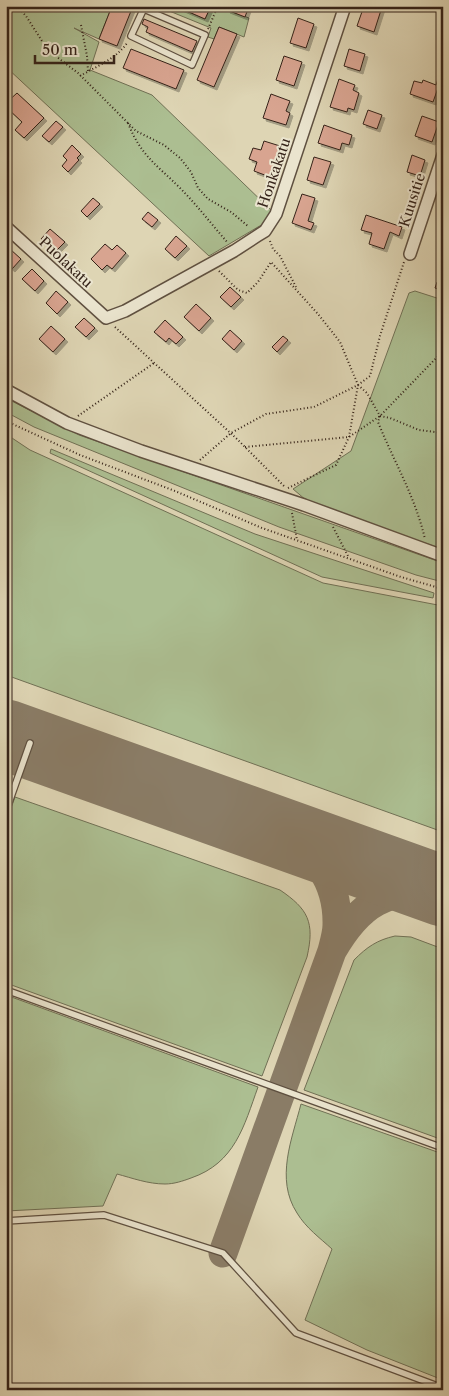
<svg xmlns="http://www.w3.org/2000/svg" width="449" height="1396" font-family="'Libre Caslon Text',serif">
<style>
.green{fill:#acbe91;stroke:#707055}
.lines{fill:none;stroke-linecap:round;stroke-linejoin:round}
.taxiway{stroke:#8a7c66;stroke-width:29}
.runway{stroke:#8a7c66;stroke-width:71}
.building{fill:#d8a490;stroke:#352319;filter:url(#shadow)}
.lane-casing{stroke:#5f5040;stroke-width:8}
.street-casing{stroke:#5f5040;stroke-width:14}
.path{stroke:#352319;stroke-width:2;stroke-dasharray:1 2.5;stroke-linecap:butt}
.lane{stroke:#eae4ce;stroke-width:5.5}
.street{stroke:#eae4ce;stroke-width:11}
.labels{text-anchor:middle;stroke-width:4;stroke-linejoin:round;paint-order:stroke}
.street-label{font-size:14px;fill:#352319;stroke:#eae4ce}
</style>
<defs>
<filter id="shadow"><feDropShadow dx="3" dy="3" stdDeviation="0" flood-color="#0004"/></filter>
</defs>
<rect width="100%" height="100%" fill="#ded5b4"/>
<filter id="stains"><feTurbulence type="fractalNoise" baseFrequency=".004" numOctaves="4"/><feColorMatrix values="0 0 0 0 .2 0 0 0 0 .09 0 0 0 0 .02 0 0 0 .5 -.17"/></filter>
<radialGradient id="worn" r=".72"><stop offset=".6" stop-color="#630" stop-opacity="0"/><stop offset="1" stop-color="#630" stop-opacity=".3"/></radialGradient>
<path class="green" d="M6,6H112L99,39L74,28L99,42L90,70L152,95L272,211L263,224L209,256L6,67Z
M157,6H175L205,19L211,6H228L227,10L249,18L244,37L219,27L214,39L208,37L211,28Z
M415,291L443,300V549L313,506L293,489L351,451L409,293Z
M6,398L79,435L443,563V582L416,575L279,527L34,427L6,412Z
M6,434L30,450L323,583L443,606V832L6,675Z
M51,449L255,534L434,593L433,598L322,577L50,453Z
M15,797L280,890C308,909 315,922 307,957L262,1076L6,983V822Z
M395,936L411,937L443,949V1140L304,1090L354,960C367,947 377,940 395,936Z
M6,995L258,1087C244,1126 235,1163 191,1178C183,1181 174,1184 165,1184C148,1184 132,1178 117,1174L103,1206L6,1211Z
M301,1104L443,1154V1380L367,1350L305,1320L332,1249C320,1238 306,1228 297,1213C275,1179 292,1139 301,1104Z"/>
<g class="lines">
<path class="taxiway" d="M276,831C315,850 338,880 337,925C337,933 334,943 332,951C359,904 387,885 443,895
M223,1253L332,951"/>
<path class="runway" d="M6,735L443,891"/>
</g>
<path class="building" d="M112,6H133L117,46L99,39Z
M175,6H211L205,19Z
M228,6H249L245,17L227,10Z
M364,6L382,7L374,32L357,26Z
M298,18L314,24L306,48L290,43Z
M144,19L197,41L192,52L146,32L148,27L142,24Z
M219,27L237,34L214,87L197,80Z
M131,49L184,70L176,89L123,68Z
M349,49L365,54L360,71L344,66Z
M284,56L302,62L294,86L276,80Z
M440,72L443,73V89L438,88L433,102L410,94L414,81L422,83L423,80L436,85Z
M339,79L355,85L353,90L359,93L354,110L348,108L347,112L330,107Z
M17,93L44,118L24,138L15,130L22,122L6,107V103Z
M271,94L290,101L286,111L290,113L286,125L263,118Z
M368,110L382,115L377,129L363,124Z
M422,116L439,122L432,142L415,136Z
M56,121L63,127L49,142L42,136Z
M324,125L352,135L349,145L342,143L340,150L318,143Z
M264,141L280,146L270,177L254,171L257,162L249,159L253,148L261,150Z
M72,145L81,154L77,158L79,160L68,172L62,166L67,160L63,156Z
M412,155L425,160L420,176L407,172Z
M314,157L331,162L323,185L307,180Z
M302,194L315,198L308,221L314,223L311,230L292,223Z
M93,198L100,204L87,217L81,211Z
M148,212L158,220L152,227L142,219Z
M366,215L402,227L399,236L390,232L384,249L369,244L372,233L361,230Z
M50,229L65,242L55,252L41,239Z
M176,236L187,246L175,258L165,249Z
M105,244L112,250L117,245L126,253L112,269L107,265L102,270L91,259Z
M10,249L21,259L12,269L6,264V252Z
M32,269L44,281L35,291L22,279Z
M437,282L443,284V291L435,288Z
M230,287L241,297L231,307L220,297Z
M56,291L68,302L57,314L46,303Z
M196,304L211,318L199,331L184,317Z
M84,318L95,328L86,337L75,327Z
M165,320L183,337L176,344L169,338L166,342L154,332Z
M51,326L65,339L53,352L39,339Z
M230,330L242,341L234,350L222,339Z
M283,336L288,340L277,352L272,347Z"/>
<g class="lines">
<defs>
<path id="lane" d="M144,9L205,35L192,65L131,36L145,6
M6,811L30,743
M6,990L443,1148
M6,1221L104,1215L223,1253L296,1333L443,1388"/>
<path id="street" d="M6,227L106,318L125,311L234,251L257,236L265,231L276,214L345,6
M410,254L443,155
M6,390L67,423L141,451L304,505L443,556"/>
</defs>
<use href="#lane" class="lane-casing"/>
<use href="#street" class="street-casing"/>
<path class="path" d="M17,6L26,16L42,41L57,57L78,73L136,131L164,145L180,158L191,172L198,188L208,199L231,212L249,227
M81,25L87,56L88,71
M208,29L218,6
M80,76C97,66 116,59 127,43
M128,123C141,156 156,164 180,188C197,205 212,225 228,243
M270,241L273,249L280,256L296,287
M219,271L238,290L247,293L258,282L271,262L318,314L340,342L358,385L349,437L336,465L288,488
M115,327L237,439L284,486
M358,385L367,393L380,416L390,418L419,430L443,433
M78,416L154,363
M380,416L378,422C394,462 415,496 425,539
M6,421L80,455L175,491L262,528L401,577L443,589
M245,447L349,437L380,416L443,351
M200,460L231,433L266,414L314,407L358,385L370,376L380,336L404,262
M292,513L297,540
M333,527L348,556
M6,1386L16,1390"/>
<use href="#lane" class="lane"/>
<use href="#street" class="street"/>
</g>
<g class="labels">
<g class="street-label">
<text transform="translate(274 173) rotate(-71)" y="5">Honkakatu</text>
<text transform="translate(412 200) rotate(-72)" y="5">Kuusitie</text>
<text transform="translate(66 262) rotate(43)" y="5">Puolakatu</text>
</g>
</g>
<rect width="449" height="1396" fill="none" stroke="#ded5b4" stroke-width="25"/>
<rect x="8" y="8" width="434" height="1381" fill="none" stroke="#352319" stroke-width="2.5"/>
<rect x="12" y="12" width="424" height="1371" fill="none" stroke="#352319"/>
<path d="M35 55v8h79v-8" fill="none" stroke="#352319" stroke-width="2.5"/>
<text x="42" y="55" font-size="15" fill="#352319" stroke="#eae4ce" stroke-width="4" paint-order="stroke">50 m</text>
<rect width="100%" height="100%" filter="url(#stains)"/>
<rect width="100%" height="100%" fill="url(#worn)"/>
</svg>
